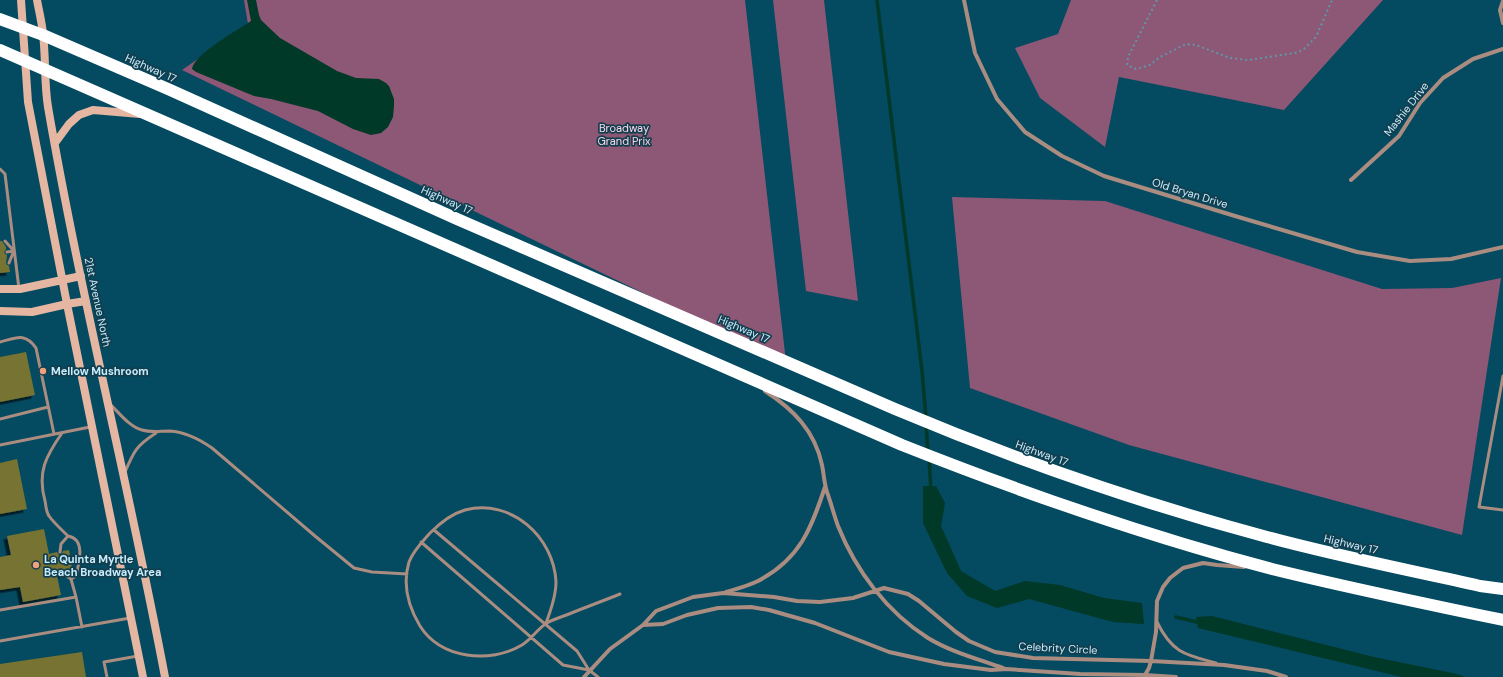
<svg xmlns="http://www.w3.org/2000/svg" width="1503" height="677" font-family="'DM Sans',sans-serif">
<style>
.green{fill:#8d5875}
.water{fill:#003927}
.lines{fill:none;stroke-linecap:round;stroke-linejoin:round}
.stream{stroke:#003927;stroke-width:3.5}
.building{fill:#777330;filter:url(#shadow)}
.path{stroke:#5f96a9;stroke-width:2;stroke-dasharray:2 3;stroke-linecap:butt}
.lane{stroke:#aa8d80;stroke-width:3}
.street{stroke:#aa8d80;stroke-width:4}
.secondary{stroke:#e5b7a2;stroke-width:8}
.highway{stroke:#fff;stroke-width:12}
.poi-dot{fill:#f1a17c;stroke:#133e4e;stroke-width:1.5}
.labels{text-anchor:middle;stroke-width:3.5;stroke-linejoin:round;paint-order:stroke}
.street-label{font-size:11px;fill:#c7ecfc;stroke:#133e4e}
.park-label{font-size:11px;fill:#fbd8ea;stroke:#133e4e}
.poi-label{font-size:11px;font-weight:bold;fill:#c7ecfc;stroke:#133e4e;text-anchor:start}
</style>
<defs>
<filter id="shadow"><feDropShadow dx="-3.5" dy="3.5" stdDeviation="0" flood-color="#0009"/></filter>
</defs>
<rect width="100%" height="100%" fill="#044a60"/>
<path class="green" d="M244,0H745L786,362L182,70L248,24Z
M773,0H824L858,301L806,291Z
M1071,0H1383L1284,110L1119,77L1105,147L1040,98L1015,48L1058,34Z
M952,197L1105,201L1382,289L1452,288L1501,278L1462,535L1129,445L970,388Z"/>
<path class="water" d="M247,0H256L259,15L261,20L280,38L337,71L356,78L379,79L386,83L389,86L394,99V106L393,117L388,127L381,133L371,135L353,129L318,111L271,99L254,96L196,72L192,69C194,54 238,30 251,21Z
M923,486H936L945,503L941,526L961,571L995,591L1025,581L1060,585L1104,598L1142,603L1144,624L1113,622L1029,599L997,608L967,596L947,573L923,523Z
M1212,616L1374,657L1457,674L1465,677H1402L1198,628L1196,617Z"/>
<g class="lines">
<path class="stream" d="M877,0L922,371L926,418
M926,424L928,452
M929,458L931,490
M1176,617L1201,623"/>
</g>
<path class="building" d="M0,241H2L6,247V249L4,253L7,255L6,264L9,266L10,272L0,273Z
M26,352L35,395L0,402V357Z
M17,459L27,509L0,514V463Z
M44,529L49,554L57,552L59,555H61L63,551L69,550L73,573L69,574L65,572L62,575L57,576L61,595L23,602L20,587L0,590V557L11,555L7,536Z
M82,652L86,677H0V664Z"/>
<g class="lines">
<path class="path" d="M1157,0L1128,57L1127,65L1136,69L1150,65L1160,57L1186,44L1196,45L1230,58L1248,60L1295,53L1303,50L1316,37L1332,0"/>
<path class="lane" d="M0,169L5,174L19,289
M5,241L14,251
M7,252L14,251
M9,263L13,253
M0,342C16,338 25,332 36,348L54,434
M1503,376L1479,507L1503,510
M111,405C120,414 130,427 142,430C152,433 160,431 170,431C186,432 199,439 212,448L315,536L354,568L372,572L407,574
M0,419L48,407
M62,433C46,456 37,472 45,501C46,505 46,512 49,516C54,523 62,530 68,536
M0,445L90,427
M125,472C134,451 136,446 156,433
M434,530L577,651L589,670L598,677
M421,542L563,665L589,670
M60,552L61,544L68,536C86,539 79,563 76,576L71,579L65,575
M71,579L76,597
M0,610L76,597L82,627
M1157,622C1172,653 1186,655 1216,663
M546,623C551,610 556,596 556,582C554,537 511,498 465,510C451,514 440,523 430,533C422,542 413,551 409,562C402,585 408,606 420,626C441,659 490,664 522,645C532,639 538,628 547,623C553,619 562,617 569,614C586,607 603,601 620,594
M0,641L130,618
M107,677L104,662L138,656"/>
<path class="street" d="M964,0L975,53L997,99L1025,132L1062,156L1104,176L1235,216L1357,252L1410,261L1451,259L1503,247
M1503,1L1500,10L1503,23
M1351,180L1399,136L1420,103L1443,78L1473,59L1503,49
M765,391C793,409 815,431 822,465C824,474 824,483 827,492C831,503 834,515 838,526C856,571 887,612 928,638C951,652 978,659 1003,668
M726,592C736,589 748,586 758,581C800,559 811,529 825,487
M643,625L663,624L687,615L718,608L751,607L769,610L815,623L889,652L944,664L991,670L1006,669L1080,674L1145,675L1176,677
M1145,675L1149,668L1151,661L1156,632L1157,601L1163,587L1170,578L1183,568L1203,563L1217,565L1244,567
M584,677L610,649L643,625L656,611L693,597L723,593L774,597L797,601L820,602L853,598L884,588L908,594L919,601L956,632L969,641L995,652L1033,658L1151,661L1224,665L1267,671L1286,677"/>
<path class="secondary" d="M21,0L28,102L67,304L143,677
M37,0C39,11 42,23 43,34C46,58 44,83 48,107C81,298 129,486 165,677
M55,143L69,124L79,115L93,110L140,114
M0,289H20L81,276
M0,311L32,312L67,304L86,301"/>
<path class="highway" d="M0,19L43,35L168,89L457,219L895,409C1016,460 1140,503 1267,537C1337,556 1409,570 1480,586L1503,589
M0,50L902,445C1023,493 1147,536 1272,569C1349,588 1426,604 1503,620"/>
</g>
<g class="poi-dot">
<circle cx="43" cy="371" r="4"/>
<circle cx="36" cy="565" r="4"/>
</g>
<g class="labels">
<g class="street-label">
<text transform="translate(151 68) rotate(24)" y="4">Highway 17</text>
<text transform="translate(1406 109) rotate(-52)" y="4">Mashie Drive</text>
<text transform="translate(1190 193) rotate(17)" y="4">Old Bryan Drive</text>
<text transform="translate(447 200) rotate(24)" y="4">Highway 17</text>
<text transform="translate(98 302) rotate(78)" y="4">21st Avenue North</text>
<text transform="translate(744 329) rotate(23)" y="4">Highway 17</text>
<text transform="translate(1042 453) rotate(20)" y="4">Highway 17</text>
<text transform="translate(1351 544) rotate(13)" y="4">Highway 17</text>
<text transform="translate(1058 648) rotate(3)" y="4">Celebrity Circle</text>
</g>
<g class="park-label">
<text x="624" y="132">Broadway<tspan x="624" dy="13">Grand Prix</tspan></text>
</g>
<g class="poi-label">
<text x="51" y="375">Mellow Mushroom</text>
<text x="44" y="563">La Quinta Myrtle<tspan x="44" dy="13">Beach Broadway Area</tspan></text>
</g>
</g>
</svg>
